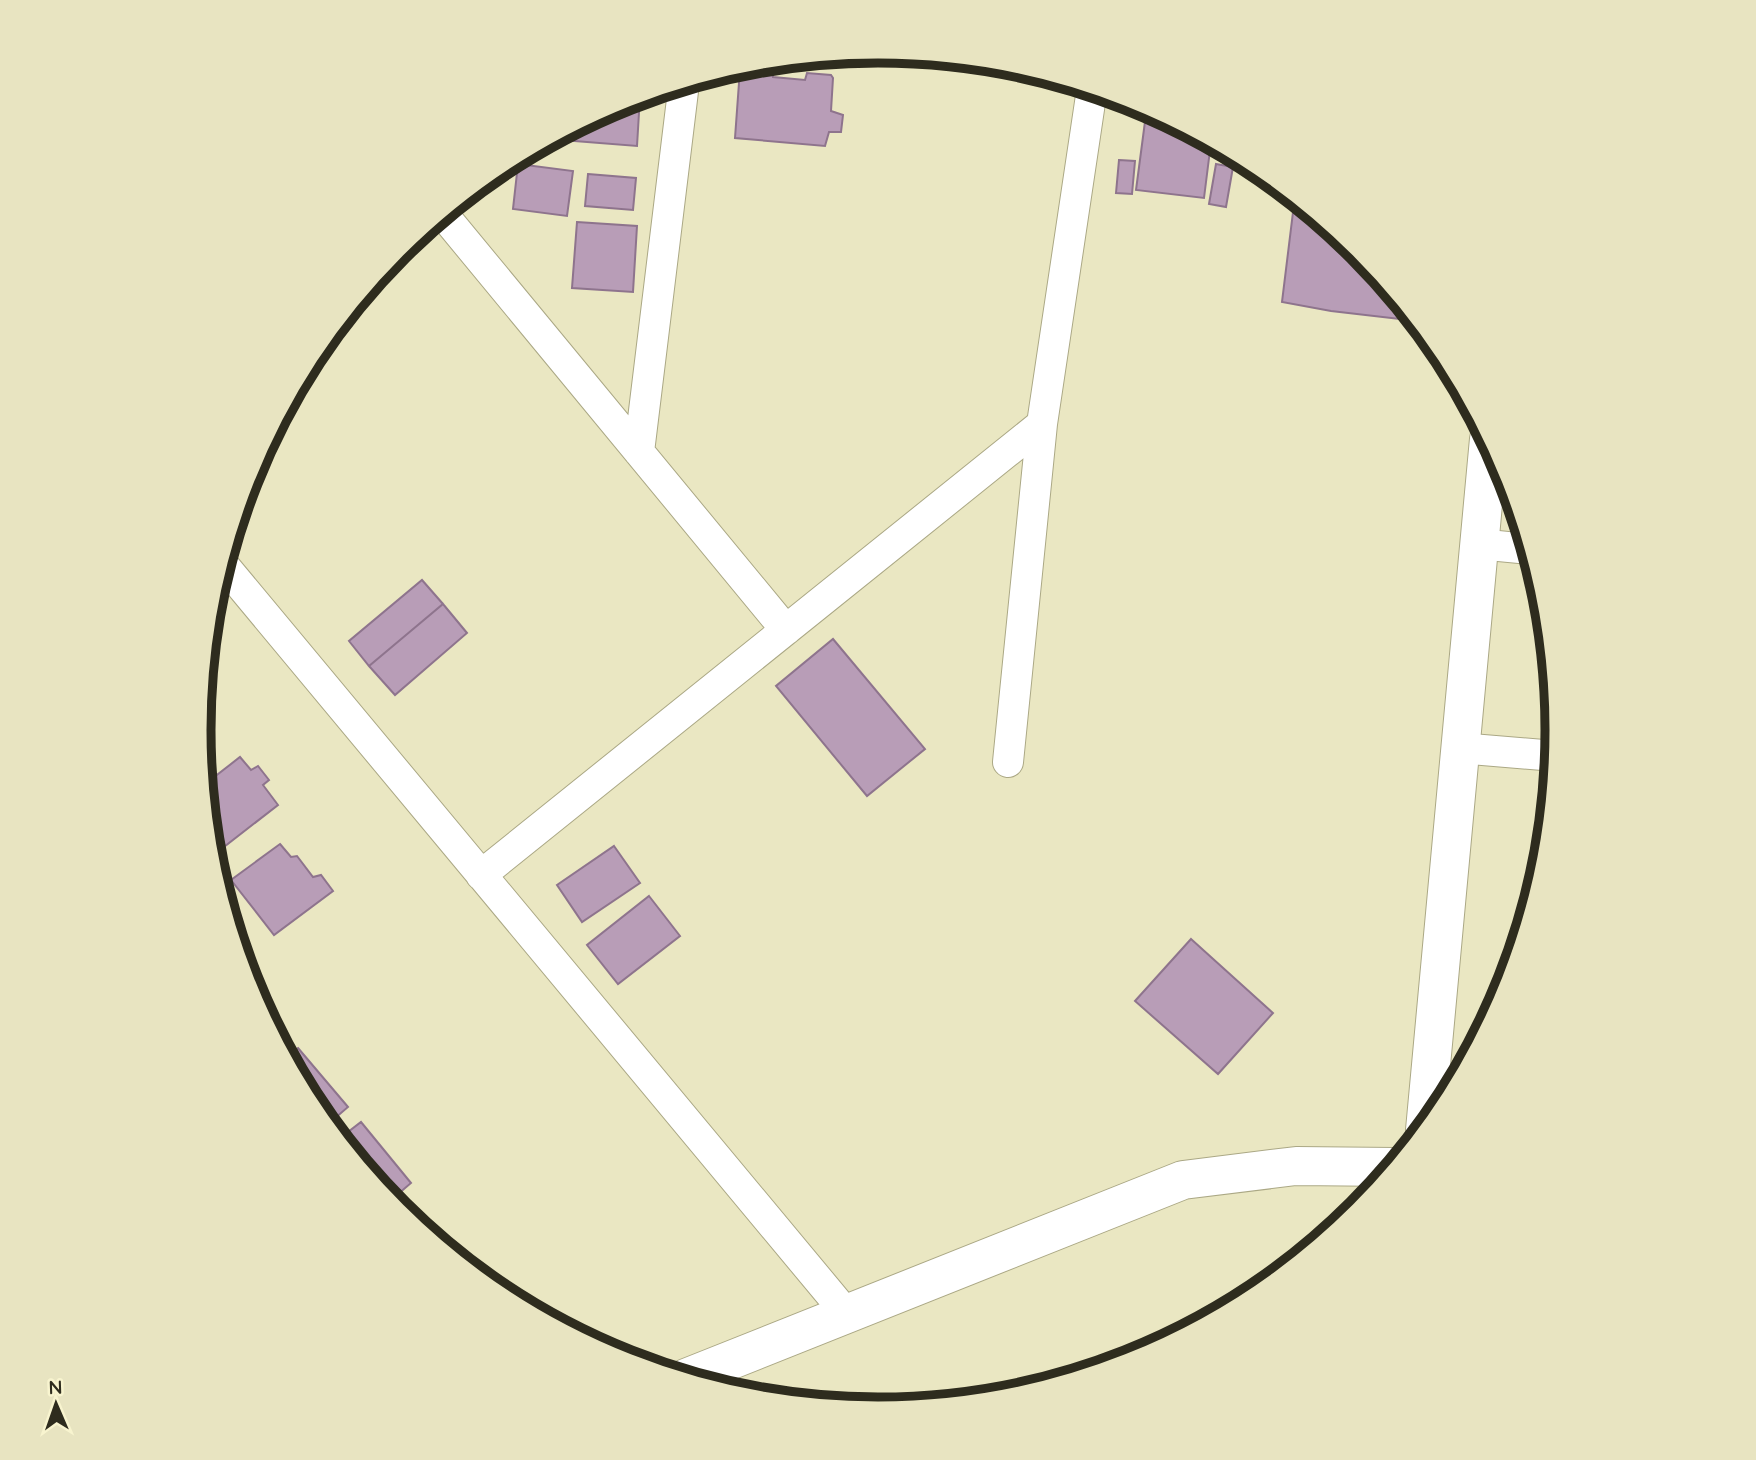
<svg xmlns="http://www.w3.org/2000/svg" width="1756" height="1460" font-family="Quicksand,sans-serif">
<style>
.building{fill:#b89db7;stroke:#8e748d;stroke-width:2}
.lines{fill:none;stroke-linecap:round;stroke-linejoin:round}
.minor-casing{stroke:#aba885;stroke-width:32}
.tertiary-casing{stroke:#aba885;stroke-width:40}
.minor{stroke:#fff;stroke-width:30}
.tertiary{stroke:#fff;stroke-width:38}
.rim{fill:none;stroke:#2e2c1e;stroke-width:9}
</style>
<rect width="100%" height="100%" fill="#eae7c2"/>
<path class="building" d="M910,54L1011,64L1021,67V70L909,56Z
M767,62H771L773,77L805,80L807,73L831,75L833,78L831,111L843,115L841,132H829L825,146L735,138L740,69H754L757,63Z
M640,96L637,146L549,139L618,102Z
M1146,114L1165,117L1170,120L1169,128L1192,131L1211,142L1204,198L1136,190Z
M1119,160L1135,161L1132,194L1116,193Z
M518,164L573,171L567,216L513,209Z
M1216,164L1233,167L1226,207L1209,204Z
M588,174L636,178L633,210L585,206Z
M1294,204L1304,205L1359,250L1417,321L1331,311L1282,302Z
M577,222L637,226L633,292L572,288Z
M422,580L443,604L369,666L349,641Z
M443,604L467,633L395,695L369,666Z
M833,639L925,749L867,796L776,686Z
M240,757L251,770L258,766L269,780L263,785L278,805L211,857L204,785Z
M280,844L291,857L297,856L313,877L321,875L333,891L274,935L231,880Z
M614,846L640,883L582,922L557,885Z
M649,896L680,936L618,984L587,945Z
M1191,939L1273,1013L1218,1074L1135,1001Z
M298,1048L348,1107L327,1125L313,1107L286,1057Z
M361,1122L411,1183L390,1201L339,1139Z"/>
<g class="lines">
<defs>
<path id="minor" d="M442,213L786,630
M639,452L684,83
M1478,544L1529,549
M222,563L846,1313
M1459,748L1555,756
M1008,762L1042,424L1092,89
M481,875L1042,424"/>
<path id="tertiary" d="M1425,1130L1489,439
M686,1378L1183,1180L1296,1166L1394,1167"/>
</defs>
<use href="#minor" class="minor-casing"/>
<use href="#tertiary" class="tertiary-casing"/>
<use href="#minor" class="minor"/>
<use href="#tertiary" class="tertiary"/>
</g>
<path d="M0 0H1756V1460H0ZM211 730a667 667 0 1 1 1334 0a667 667 0 1 1-1334 0Z" fill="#e8e4c1" fill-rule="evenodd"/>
<path class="rim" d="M211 730a667 667 0 1 1 1334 0a667 667 0 1 1-1334 0Z"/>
<g transform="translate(56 1404) rotate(358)" stroke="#f8f4cf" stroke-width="5" paint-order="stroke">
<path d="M0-5L12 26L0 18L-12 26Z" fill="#2e2c1e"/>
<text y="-10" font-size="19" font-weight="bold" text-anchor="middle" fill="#2e2c1e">N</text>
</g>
</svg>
